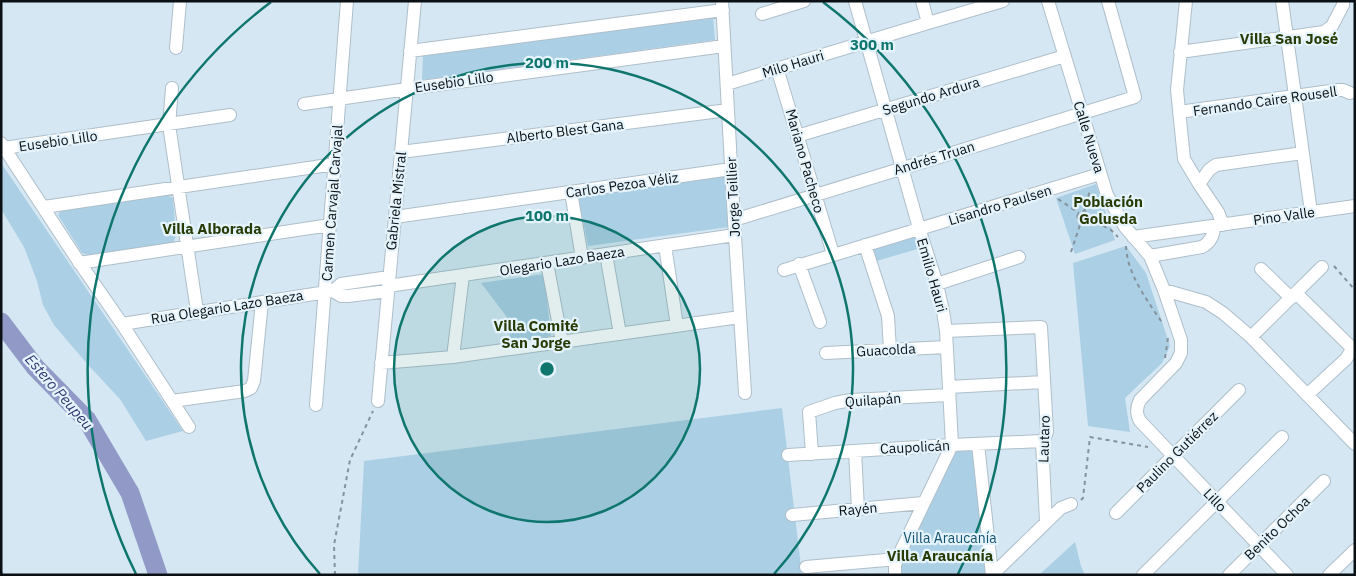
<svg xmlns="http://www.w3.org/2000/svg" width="1356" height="576" font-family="'IBM Plex Sans',sans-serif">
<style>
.green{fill:#abcfe4}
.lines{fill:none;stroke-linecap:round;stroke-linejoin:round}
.river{stroke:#919ac7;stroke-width:19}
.minor-casing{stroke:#aebfca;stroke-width:14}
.path{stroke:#85929b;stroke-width:2;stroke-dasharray:4 4;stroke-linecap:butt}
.minor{stroke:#fff;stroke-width:12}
.ring{fill:none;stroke:#0f766e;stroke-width:2.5}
.labels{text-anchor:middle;stroke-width:4.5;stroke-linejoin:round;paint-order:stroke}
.street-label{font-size:14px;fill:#0a1014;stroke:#e5f4fc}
.park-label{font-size:14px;fill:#14526f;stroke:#e5f4fc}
.neighbourhood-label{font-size:15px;font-weight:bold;fill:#283b05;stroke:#e5f4fc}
.water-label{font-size:15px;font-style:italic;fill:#333972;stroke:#e5f4fc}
.centre{fill:#0f766e;stroke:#e5f4fc;stroke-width:2.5}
.ring-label{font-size:15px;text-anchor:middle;font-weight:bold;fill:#0f766e;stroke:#e5f4fc;stroke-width:4.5;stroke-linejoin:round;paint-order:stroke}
</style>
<rect width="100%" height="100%" fill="#d5e7f2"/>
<path class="green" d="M713,16L715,40L422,80L423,55Z
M1,163L183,431L146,441L120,399L89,366L54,325L43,305L37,281L24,247L1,209Z
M727,173L729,227L588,246L577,191Z
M1096,184L1115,240L1075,254L1056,198Z
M166,195L173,198L176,236L173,243L90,256L82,253L58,215L61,211Z
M917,233L921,248L873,262L868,247Z
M1126,246L1146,273L1170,346L1162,363L1125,398L1130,432L1088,426L1073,263Z
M544,274L551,336L511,343L507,317L481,283Z
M782,408L802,575H358L364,461Z
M977,445L989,575H896L953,447Z
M1075,542L1081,566L1085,575H1039Z"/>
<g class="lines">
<path class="river" d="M1,322L35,367L87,420L130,493L158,575"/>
<defs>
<path id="minor" d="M722,1L734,220L745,393
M855,1L919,228L937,284L943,311L946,331L952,445L897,559L895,565V575
M922,1L928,23
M1048,1L1107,195L1125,227L1150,256L1164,290L1181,340V353L1176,363L1140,400C1136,408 1136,414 1140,421L1287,575
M1186,1L1177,90L1184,159L1199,184L1218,212L1223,225
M1282,1L1311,212
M762,14L804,1
M176,48L180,1
M410,51L723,10
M1180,52L1324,32L1332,26L1343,5V1
M777,68L833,254
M727,84L928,23L1003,1
M172,88L169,125L197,311
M304,104L407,89L724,46
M1179,112L1338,90H1343L1350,93
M797,136L1065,56
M1,143L75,256L122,324L189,427
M4,148L230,115
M401,152L728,110
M1199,184L1209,170L1216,165L1303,153
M571,192L582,258
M44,207L335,164
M395,217L731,169
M734,220L1135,97L1108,1
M1133,237L1355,206
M665,245L677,326
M865,245L888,316L890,350
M606,254L620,334
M1150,256L1202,247C1211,242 1214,235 1214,226
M79,263L330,225
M547,263L562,342
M799,264L820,322
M1261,269L1291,298
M784,270L1100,174
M937,284L1019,257
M388,286L735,235
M1164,290L1206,302L1223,313L1251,337L1355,444
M333,291L341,296H348L388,291
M1296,293L1350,346L1351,351L1346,359L1307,395
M122,324L333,291L341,284L389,277
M946,331L1041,327L1047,432L1044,439L1042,441L1046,522
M1251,337L1322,267
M826,353L947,347
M453,357L463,275
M381,363L453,357L740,317
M949,387L1043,382
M172,401L245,391L251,388L254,381L262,302
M378,401L415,1
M316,405L347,1
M978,444L992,575
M855,451L858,509
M812,454L809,412L835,403L851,400L949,395
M788,455L952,445L1042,441
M1116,513L1239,390
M792,515L923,503
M806,567L897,559
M992,575L1061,508L1071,504
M1143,575L1282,437
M1229,575L1324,481
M1329,575L1355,550"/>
</defs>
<use href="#minor" class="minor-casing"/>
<path class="path" d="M1058,199L1079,213
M1077.5 217a5.5 5.5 0 1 1 11 0a5.5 5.5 0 1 1-11 0Z
M1084,212L1090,190
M1089,218L1111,230L1118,237
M1126,246C1127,275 1148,301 1163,324
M1071,252L1081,222
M1334,266L1355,290
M1165,358L1168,338
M1081,500L1083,498L1090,437L1148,447
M1,572L3,575
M335,575L334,545L350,460L373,411"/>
<use href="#minor" class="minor"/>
</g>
<circle cx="547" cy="369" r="153" fill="#0f766e" fill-opacity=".12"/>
<g class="ring">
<circle cx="547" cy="369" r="153"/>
<path d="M320 574A306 306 0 1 1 774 574"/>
<path d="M136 574A459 459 0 0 1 271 2M823 2A459 459 0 0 1 958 574"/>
</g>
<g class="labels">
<g class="street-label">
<text transform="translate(793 64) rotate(-17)" y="5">Milo Hauri</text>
<text transform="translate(454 82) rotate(-8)" y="5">Eusebio Lillo</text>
<text transform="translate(931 96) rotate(-17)" y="5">Segundo Ardura</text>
<text transform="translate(1265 101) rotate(-8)" y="5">Fernando Caire Rousell</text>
<text transform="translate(565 131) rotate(-7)" y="5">Alberto Blest Gana</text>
<text transform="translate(1089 137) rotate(73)" y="5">Calle Nueva</text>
<text transform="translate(58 141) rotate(-8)" y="5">Eusebio Lillo</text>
<text transform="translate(934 158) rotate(-17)" y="5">Andrés Truan</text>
<text transform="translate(805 161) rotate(74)" y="5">Mariano Pacheco</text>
<text transform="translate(622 185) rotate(-8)" y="5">Carlos Pezoa Véliz</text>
<text transform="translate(733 197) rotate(-93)" y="5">Jorge Teillier</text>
<text transform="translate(396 201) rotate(-84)" y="5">Gabriela Mistral</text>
<text transform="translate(332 203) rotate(-86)" y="5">Carmen Carvajal Carvajal</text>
<text transform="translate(1000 205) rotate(-17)" y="5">Lisandro Paulsen</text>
<text transform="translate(1284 216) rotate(-8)" y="5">Pino Valle</text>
<text transform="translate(562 261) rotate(-9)" y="5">Olegario Lazo Baeza</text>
<text transform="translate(932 275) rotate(74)" y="5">Emilio Hauri</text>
<text transform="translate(227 307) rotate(-9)" y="5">Rua Olegario Lazo Baeza</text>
<text transform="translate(886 350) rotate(-3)" y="5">Guacolda</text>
<text transform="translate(873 400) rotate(-4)" y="5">Quilapán</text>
<text transform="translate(1044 439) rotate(-88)" y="5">Lautaro</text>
<text transform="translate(915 447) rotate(-3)" y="5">Caupolicán</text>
<text transform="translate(1177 452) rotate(-45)" y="5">Paulino Gutiérrez</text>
<text transform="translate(1215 500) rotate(46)" y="5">Lillo</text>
<text transform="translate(858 509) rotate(-5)" y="5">Rayén</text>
<text transform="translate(1277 528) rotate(-44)" y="5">Benito Ochoa</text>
</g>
<g class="park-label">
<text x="950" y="543">Villa Araucanía</text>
</g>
<g class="neighbourhood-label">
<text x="1289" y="44">Villa San José</text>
<text x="1108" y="207">Población<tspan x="1108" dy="17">Golusda</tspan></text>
<text x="212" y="234">Villa Alborada</text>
<text x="536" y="331">Villa Comité<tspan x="536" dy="17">San Jorge</tspan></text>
<text x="940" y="561">Villa Araucanía</text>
</g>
<g class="water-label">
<text transform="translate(59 392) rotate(49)" y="5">Estero Peupeu</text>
</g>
</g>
<circle cx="547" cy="369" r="8" class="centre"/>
<g class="ring-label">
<text x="872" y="50">300 m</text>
<text x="547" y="68">200 m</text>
<text x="547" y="221">100 m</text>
</g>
<rect width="1356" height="576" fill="none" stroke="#0a1014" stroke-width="5"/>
</svg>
